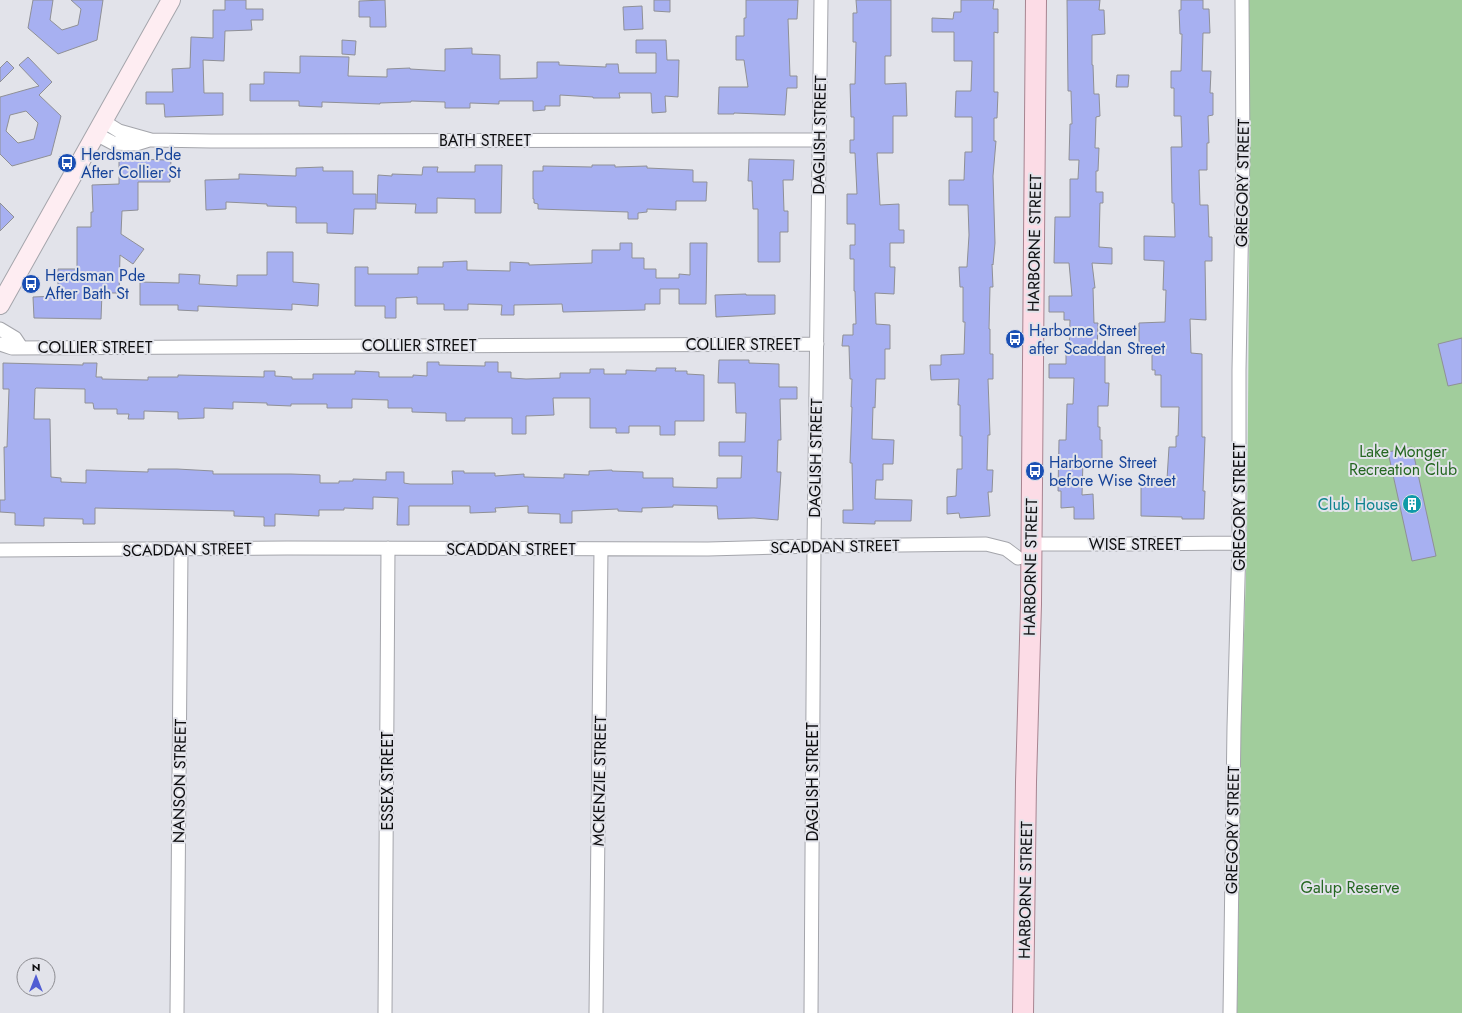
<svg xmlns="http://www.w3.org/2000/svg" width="1462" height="1013" font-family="Jost,sans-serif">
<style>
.green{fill:#a1cd9c}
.building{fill:#a7b0f1;stroke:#8f9096;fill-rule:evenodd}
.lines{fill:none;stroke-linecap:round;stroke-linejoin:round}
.minor-casing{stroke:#a4a5ab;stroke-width:15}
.secondary-casing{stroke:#a4a5ab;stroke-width:20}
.primary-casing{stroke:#a78490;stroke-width:22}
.minor{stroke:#fff;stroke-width:13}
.secondary{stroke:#feedf2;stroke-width:18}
.primary{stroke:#fcdce6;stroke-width:20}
.labels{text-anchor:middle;stroke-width:4;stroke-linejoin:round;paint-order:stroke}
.street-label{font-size:16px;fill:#0d0d0f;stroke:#e2e3ea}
.transit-label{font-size:16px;fill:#164399;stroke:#e2e3ea;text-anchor:start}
.park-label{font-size:16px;fill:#256721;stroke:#e2e3ea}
.culture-label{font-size:16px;fill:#0d838f;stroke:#e2e3ea;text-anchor:end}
</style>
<rect width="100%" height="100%" fill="#e2e3ea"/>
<path class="green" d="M1249,0H1462V1013H1237L1241,727L1247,543L1250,151Z"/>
<path class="building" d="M33,0H53L50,20L62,30L78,25L81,9L71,0H103L97,40L58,54L28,28Z
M225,0H246V9H263V20H251L252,30L225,31L224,61L203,60L204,93H223V115L165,117L164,104H146V92H173L172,69L190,68L191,37L213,38V10H225Z
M385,0L386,27H370V17H359V1Z
M654,0H670V12L654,11Z
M746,0H798L797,19H788L790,76H797V88H787L785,115L734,113V114H718L719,87H748L744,60H736V36H744V18H746Z
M856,0H891V56H885V84L906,83L907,116H893V153H877L880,205L899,204V230H904V243H890V267H895L894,294L875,293L876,324L890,325V349H885V379H876L875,408L873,407L872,439L894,440L893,464H883V480H876L875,499L912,500L911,521H875V524L843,523V510H853L852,463H850L852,407H851L852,379H850L849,346H842L843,335H853V324H856L855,291H854V259H850V245H855V224H847V194H857L855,153H850V140H854V117H851L850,84H855L856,42H853V13H857Z
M961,0H994L993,9H998V33L994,32V92H998L997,118H994V141H996L993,176L995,243L993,265L992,264L993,287H990L989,329H990V354H993V379H988L990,435H988L987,470H993L992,492H988L990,516L960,518L959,513L947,514V497L956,496L957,469H962V436H960V405H958L959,379L931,380L930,365H941V355L964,354L965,322H963V287H960L959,267H967L969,235L968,205H949V180H964L965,152H972V117H955L956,91H971L972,61H954V32H932V18L953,19L954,12H961Z
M1067,0H1100L1099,10H1104L1105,34L1092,35V65H1093L1094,94H1099L1100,116L1096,117L1095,148H1099L1098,171H1096V192H1103V203H1100L1099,247L1112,248V264L1092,263L1095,288H1093L1094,323H1098L1097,355H1105V383H1109L1108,406H1098V427H1100V440H1102V461L1083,460L1082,495L1093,494L1094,519H1074V507L1061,508V491H1058L1059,440H1066L1067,404H1073L1074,378H1049V364H1066V354H1069L1070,320H1064V312H1049V296H1072L1069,263H1054L1055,217H1070V179H1078L1079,160H1069L1070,124H1072L1071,91H1068Z
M1181,0H1203V9H1209L1210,33H1203L1202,71H1211L1210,93H1213V115L1208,116L1209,143H1207V170H1199L1200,205H1208L1209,237H1212V261H1205L1206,320L1190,319L1191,353L1202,354V437H1205L1203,491H1205L1204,519H1182V517L1141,516V479H1167L1169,447H1176V436H1178L1179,407H1161V375H1155V370H1152V350H1139V323L1165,322L1166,290H1163L1164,261L1144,260V236L1175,237L1174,203H1172L1171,147H1182L1181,116H1174V88H1171V71H1181L1182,34H1180L1179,10H1181Z
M642,6L643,29L624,30L623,7Z
M342,40L356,41L355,55L342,54Z
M636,40H666L667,60H679L678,97L665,96L666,112L652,113L651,93H619L620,98H593V97L560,95V106H545V110L533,111V101H499V104L470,103V108H445V102L411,101V102L380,103V104L322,102V107L299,106V101H250V84H264V72L300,73V56L349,57L348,76L387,77V69L410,68V69L445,71V49L472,48V54L500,55V79L537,78V62H559V65L606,67V64H618L619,73H656V53H636Z
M28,57L52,82L39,95L61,116L51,155L12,166L0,154V97L39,86L19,65ZM26,111L38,123L34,139L18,143L6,131L10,115Z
M7,61L14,68L0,82V68Z
M1117,75H1129L1128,87H1116Z
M119,159L171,160L170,182H138V210L122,211L121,234L144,249L133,264L120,255L119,293H102L101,319L34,318L33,297L58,296V269H77V227H91V212H93L92,185L119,184Z
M749,159L794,160L793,180H783L784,211H788V232H780V262H758V209H753L752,181H748Z
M475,165H502L501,213H475V199L437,198V213H415L416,204L377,203L378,175L392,176V174L422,175L423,167H438L437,172H475Z
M592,165H615V167L647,166V168L693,170V182H707L706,201H676V210L647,209V212L638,213V219H628V212L538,209V204L534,203V199H533V171H543V166L592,167Z
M323,167V171H353V194H376V209H354L353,234L327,233V223H296V207L267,206V204L226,202V209L206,210L205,180L239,179V174L296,176V168Z
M0,203L14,217L0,231Z
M620,243H632V258H644V269H656V278H679V274L690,275V243H707L706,304H679V289H660V304H645V310L563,312L562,304L514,305V315H501L502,305L468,304V310H444V304H417V297L396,298V318H385V306H355V267H368V274H418V267H443V262L467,261V270L510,271V262L529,263V265L592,263V250H620Z
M267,252H293V282L319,284L318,306L292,304V310L198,306V311L178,310V305H140V282L179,283V274L200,275L199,284L237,286V275H267Z
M746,294V295H775V314L716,317L715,295Z
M1462,338V383L1448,386L1438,344Z
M719,360H749V363L779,364V387H797V399H780L781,440H778L777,472H781L778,520L754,518L718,519L717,506L673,505V507L642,508V512L618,511V509L572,511V523H560V514L528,513V506L495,508L496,512L470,513V506H409V525H397L398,498L373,497V509L344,508V510H319V516L275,514V526H264V517L234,516V511L95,508V524H83V519L44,518V526L15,525V513L0,512V500H5L4,447H7L9,389H3V363L83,365V363H97L96,377H102V379L148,380V377H178V375L264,377V371H275V376L292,377V379H313V374H355V371L379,372V377H413V375L427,376V362H439V365L485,366V362H498V372H511V378L526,379L560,378V373H590V369H604V374H626V370L656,371V368H676L675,371H687V374L704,375V421H675V435H660V426H629V433H616V428H590V398H553L554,415L526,416V434H512V418H465V421H446V413L412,412V408H388V400L352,399V408H327V404H291V406L267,405V403L233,402V409L204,408V418L178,419V412L144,411V419H128L129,414H117V409H94L93,403H85V389L36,388L35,389L34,419H50L51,477L61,478V482L86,483V470L148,472V469H177L213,471V474H291L320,475V483H339V481H353V479L386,480V472H404V483L410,484H453L452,471H464V473H495V476L524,474V477L564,478V474L589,475V471L612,470V471L643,472V478H673V487L717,488V478H741L742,456H719V442H745L746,413H736L735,383H718Z
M1412,447L1436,556L1412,561L1388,452Z"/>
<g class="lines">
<defs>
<path id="minor" d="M103,121L119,131L151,140L211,141L819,140
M96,134L113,143L136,144L149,140
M0,329L15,338L21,347
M0,344L12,348L817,344
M1031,544H1128L1239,543
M0,550L287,548L708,549L814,546L986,544L1006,549L1018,558
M177,1013L181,549
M385,1013L388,548
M596,1013L601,549
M811,1013L814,546L821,0
M1230,1013L1234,727L1239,543V370L1243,151L1242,0"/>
<path id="secondary" d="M0,305L171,0"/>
<path id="primary" d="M1023,1013L1026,782L1031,604L1036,0"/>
</defs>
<use href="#minor" class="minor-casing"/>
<use href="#secondary" class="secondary-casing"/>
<use href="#primary" class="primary-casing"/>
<use href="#minor" class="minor"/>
<use href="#secondary" class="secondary"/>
<use href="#primary" class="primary"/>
</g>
<defs>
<symbol id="bus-disc" viewBox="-11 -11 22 22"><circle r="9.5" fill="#1a4fb4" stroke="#e2e3ea"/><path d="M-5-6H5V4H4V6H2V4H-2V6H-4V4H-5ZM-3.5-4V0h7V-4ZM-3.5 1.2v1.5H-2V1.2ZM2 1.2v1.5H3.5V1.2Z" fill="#fff"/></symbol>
<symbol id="building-disc" viewBox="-11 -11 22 22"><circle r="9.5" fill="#0f9aa8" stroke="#e2e3ea"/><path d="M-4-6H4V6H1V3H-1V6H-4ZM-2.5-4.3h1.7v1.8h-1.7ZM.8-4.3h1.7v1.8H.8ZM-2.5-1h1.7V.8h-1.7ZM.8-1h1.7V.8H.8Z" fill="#fff"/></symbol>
</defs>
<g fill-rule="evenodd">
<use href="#bus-disc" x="56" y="152" width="22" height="22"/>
<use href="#bus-disc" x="20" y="273" width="22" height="22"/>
<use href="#bus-disc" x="1004" y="328" width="22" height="22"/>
<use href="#bus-disc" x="1024" y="460" width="22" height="22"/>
<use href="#building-disc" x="1401" y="493" width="22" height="22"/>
</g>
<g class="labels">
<g class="street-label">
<text transform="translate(819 135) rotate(-89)" y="6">DAGLISH STREET</text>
<text x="485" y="146">BATH STREET</text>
<text transform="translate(1242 183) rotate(-89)" y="6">GREGORY STREET</text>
<text transform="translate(1034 243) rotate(-89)" y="6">HARBORNE STREET</text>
<text x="743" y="350">COLLIER STREET</text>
<text x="419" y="351">COLLIER STREET</text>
<text x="95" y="353">COLLIER STREET</text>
<text transform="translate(815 458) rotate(-89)" y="6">DAGLISH STREET</text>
<text transform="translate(1239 507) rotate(-90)" y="6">GREGORY STREET</text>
<text x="1135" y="550">WISE STREET</text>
<text transform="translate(835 546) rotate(-1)" y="6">SCADDAN STREET</text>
<text transform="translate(187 549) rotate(-1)" y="6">SCADDAN STREET</text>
<text x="511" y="555">SCADDAN STREET</text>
<text transform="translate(1030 567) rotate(-89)" y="6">HARBORNE STREET</text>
<text transform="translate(179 781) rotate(-89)" y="6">NANSON STREET</text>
<text transform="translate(387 781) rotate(-90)" y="6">ESSEX STREET</text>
<text transform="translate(599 781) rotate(-89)" y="6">MCKENZIE STREET</text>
<text transform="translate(812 782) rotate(-90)" y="6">DAGLISH STREET</text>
<text transform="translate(1232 830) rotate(-89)" y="6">GREGORY STREET</text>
<text transform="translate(1025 890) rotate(-89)" y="6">HARBORNE STREET</text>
</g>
<g class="transit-label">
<text x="81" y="160">Herdsman Pde<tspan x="81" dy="18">After Collier St</tspan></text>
<text x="45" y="281">Herdsman Pde<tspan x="45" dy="18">After Bath St</tspan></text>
<text x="1029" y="336">Harborne Street<tspan x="1029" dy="18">after Scaddan Street</tspan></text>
<text x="1049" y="468">Harborne Street<tspan x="1049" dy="18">before Wise Street</tspan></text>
</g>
<g class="park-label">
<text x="1403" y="457">Lake Monger<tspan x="1403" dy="18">Recreation Club</tspan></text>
<text x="1350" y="893">Galup Reserve</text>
</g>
<g class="culture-label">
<text x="1398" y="510">Club House</text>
</g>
</g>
<g transform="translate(36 977)"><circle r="19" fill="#e2e3ea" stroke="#8d8d92"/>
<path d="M0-3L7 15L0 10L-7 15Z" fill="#515dd3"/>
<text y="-6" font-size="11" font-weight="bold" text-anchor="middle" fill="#0d0d0f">N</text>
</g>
</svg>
